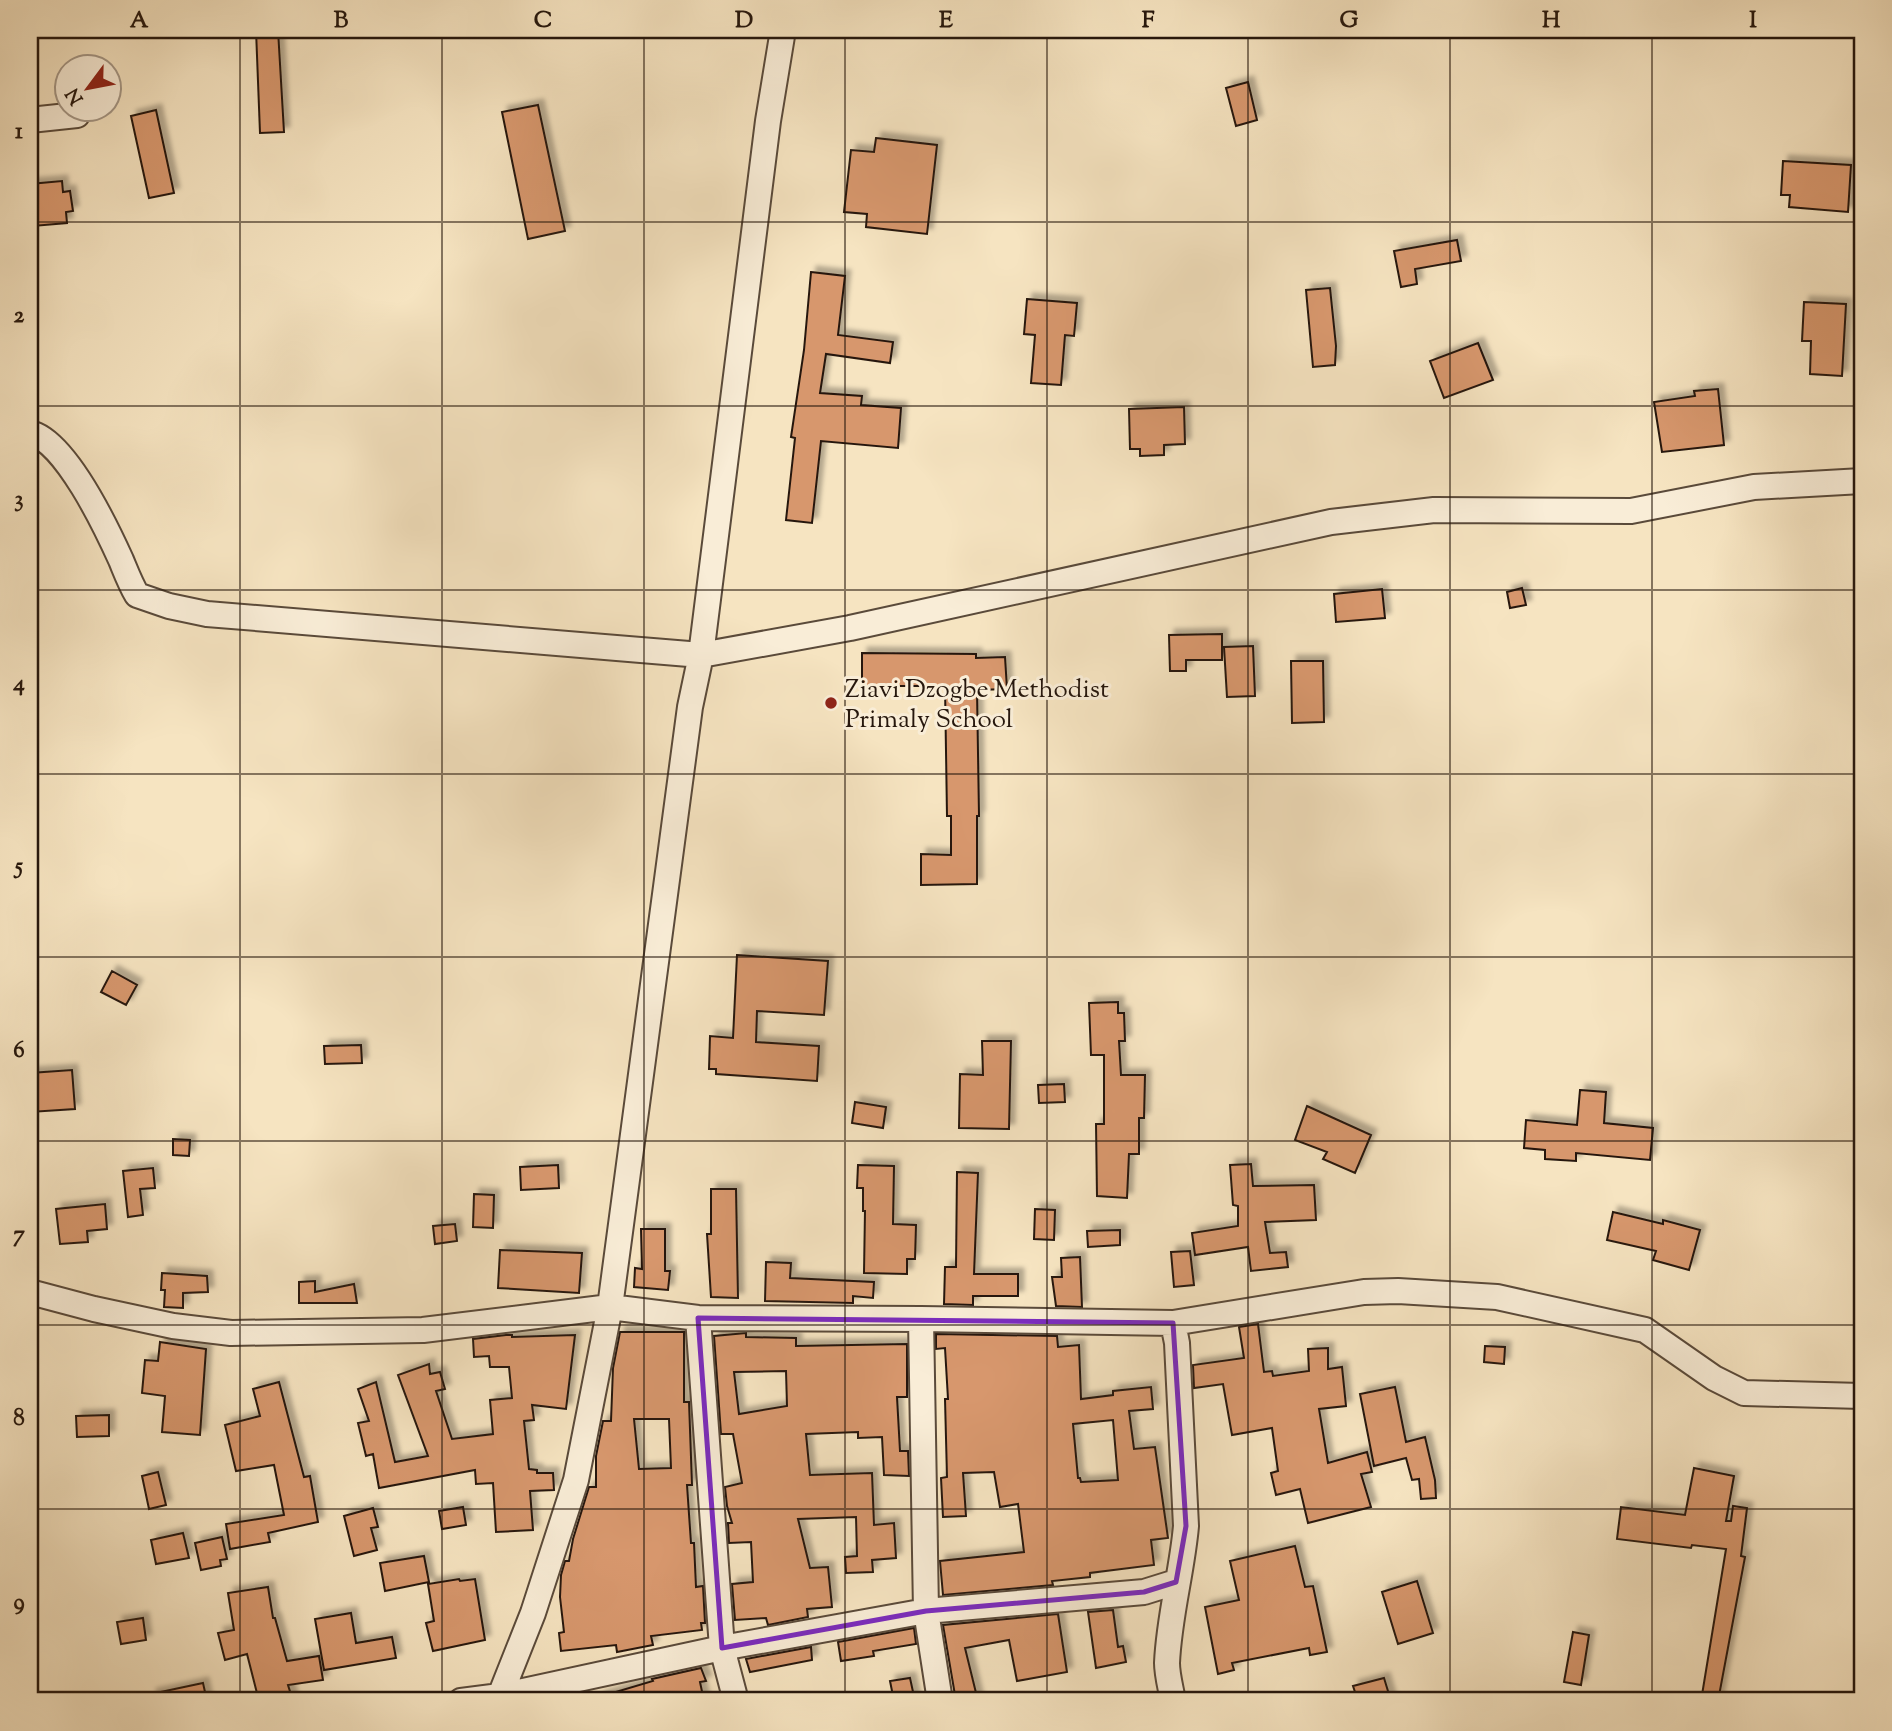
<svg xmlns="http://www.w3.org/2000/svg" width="1892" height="1731" font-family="'Sorts Mill Goudy',serif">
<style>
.building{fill:#d7976d;stroke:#26170d;stroke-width:2;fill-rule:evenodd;filter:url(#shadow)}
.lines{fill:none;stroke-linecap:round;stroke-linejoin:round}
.street-casing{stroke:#5a4a3a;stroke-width:28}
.street{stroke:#f9edd7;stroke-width:24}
.marked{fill:none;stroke:#7b2cbf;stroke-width:5;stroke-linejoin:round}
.grid{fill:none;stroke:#26170d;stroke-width:2;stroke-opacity:0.55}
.poi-dot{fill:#8f2418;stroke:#f9edd7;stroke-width:2.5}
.labels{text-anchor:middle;stroke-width:6;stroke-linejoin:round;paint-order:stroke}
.poi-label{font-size:26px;fill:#26170d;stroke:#f9edd7;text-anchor:start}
.neatline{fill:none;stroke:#26170d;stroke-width:2.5}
.grid-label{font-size:23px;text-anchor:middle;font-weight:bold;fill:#26170d}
</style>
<defs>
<filter id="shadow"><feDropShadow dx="5.5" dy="-5.5" stdDeviation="2" flood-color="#0004"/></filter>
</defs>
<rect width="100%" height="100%" fill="#f6e4c1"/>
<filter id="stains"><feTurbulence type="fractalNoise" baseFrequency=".00286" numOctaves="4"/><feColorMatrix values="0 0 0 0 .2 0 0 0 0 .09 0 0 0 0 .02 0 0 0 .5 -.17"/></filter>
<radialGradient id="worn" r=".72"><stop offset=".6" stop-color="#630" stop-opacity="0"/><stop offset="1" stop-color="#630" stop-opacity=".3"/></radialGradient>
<path class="building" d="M256,30H278L284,132L260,133Z
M1248,82L1257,120L1236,126L1226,88Z
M538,105L565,231L528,239L502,112Z
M156,110L174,193L149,198L131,116Z
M876,138L937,145L927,234L866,227L867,214L844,212L851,150L874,152Z
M1783,161L1851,165L1848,212L1789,207L1790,195H1781Z
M62,181L63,192L70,191L73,211L66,212L67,223L33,226L30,184Z
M1457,240L1461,261L1415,269L1417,284L1401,287L1394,251Z
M811,272L845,276L838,335L893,342L890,363L826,354L820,393L862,396L861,405L901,408L898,448L821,441L812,523L786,520L795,438L791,437L804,350Z
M1330,288L1336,346L1335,365L1313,367L1306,290Z
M1027,299L1077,303L1074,336L1065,335L1061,385L1031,383L1035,335L1024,334Z
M1804,302L1846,304L1842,376L1810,374L1811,341H1802Z
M1478,343L1493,380L1444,398L1430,361Z
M1718,389L1724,445L1662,452L1654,402L1695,396L1694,391Z
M1184,407L1185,444L1164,445V455L1140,456V449H1130L1129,409Z
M1522,588L1526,605L1510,608L1507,592Z
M1382,589L1385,618L1336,622L1334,594Z
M1222,634V660H1186V671H1170L1169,635Z
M1253,646L1255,696L1227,697L1224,647Z
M862,653L976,654V658L1005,657L1007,689L977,690L979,816H977V884L921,885V854L951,855V816H947L945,686H862Z
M1291,661H1323L1324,722L1292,723Z
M737,955L828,961L824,1015L757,1011L756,1042L819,1046L817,1081L716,1074V1069H709L710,1036L733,1038Z
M112,971L137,985L126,1005L101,992Z
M1118,1002V1013H1124L1125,1041H1119L1121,1075H1145L1144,1118H1139V1154H1129L1127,1198L1097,1196L1096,1124H1104V1055H1091L1089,1003Z
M982,1041H1011L1009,1129L959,1128L960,1074L983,1075Z
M361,1045L362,1063L325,1064L324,1046Z
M72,1070L75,1109L30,1112V1073Z
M1064,1084L1065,1102L1039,1103L1038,1085Z
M1580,1090L1606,1092L1604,1123L1653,1128L1650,1160L1576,1153V1161L1545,1159V1150L1524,1148L1526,1120L1577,1125Z
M855,1102L886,1107L883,1128L852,1123Z
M1307,1106L1371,1135L1355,1173L1323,1159L1327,1152L1295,1140Z
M173,1139L190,1140L189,1156L173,1155Z
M1251,1164L1253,1186L1314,1185L1316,1220L1265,1222L1270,1253L1286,1252L1288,1267L1251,1271L1248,1247L1195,1255L1192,1233L1238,1226V1206L1233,1205L1230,1165Z
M558,1165L559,1188L521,1190L520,1167Z
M858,1165L894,1166L893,1224L916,1225L915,1259H907V1274L864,1273L865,1211H863V1188H857Z
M153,1168L155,1188L140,1189L143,1215L128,1217L123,1171Z
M957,1172L978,1173L974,1274H1018V1296H973V1305L944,1304L945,1267H956Z
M711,1189H736L738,1298L711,1297L707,1234H711Z
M474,1194L494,1195L493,1228L473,1227Z
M105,1204L107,1229L87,1231L88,1242L60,1244L56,1209Z
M1035,1209L1055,1210L1054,1240L1034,1239Z
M1613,1212L1663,1224V1220L1700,1230L1689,1270L1653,1260L1656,1251L1607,1240Z
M455,1224L457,1241L435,1244L433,1226Z
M641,1229H665V1271H670L668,1290L634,1287L635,1268L642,1269Z
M1120,1230V1245L1088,1247L1087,1231Z
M500,1250L582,1253L579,1293L498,1288Z
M1190,1251L1194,1285L1174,1287L1171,1252Z
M1080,1257L1082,1307L1056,1306L1052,1277H1062L1061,1258Z
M766,1262L791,1263L790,1278L874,1282L873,1298L853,1296V1303L765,1301Z
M162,1273L207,1276L208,1292L183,1293V1308L164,1307L165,1290H161Z
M315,1281V1292L354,1284L357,1303H299V1282Z
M1258,1324L1264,1372L1272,1371L1273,1376L1309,1371L1308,1349L1328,1348V1369L1342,1367L1346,1406L1319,1409L1328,1463L1367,1452L1372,1472L1361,1474L1371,1507L1308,1523L1300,1489L1276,1495L1271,1473L1278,1471L1272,1428L1232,1435L1223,1384L1194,1388L1193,1365L1244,1358L1239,1327Z
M620,1332H684V1402H689L692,1485H687L691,1543H694L696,1587L703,1586L705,1623H701L702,1630L651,1636L653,1645L617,1652L616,1645L561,1651L559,1633L564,1632L560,1597L561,1575L565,1561H569L573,1539L589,1487H596V1456L603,1421H611L613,1368ZM634,1419H669L671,1468L639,1469Z
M746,1333V1337L796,1338V1346L907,1344V1397H897L900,1451H908L909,1476L884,1475L882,1437L858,1438V1432L806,1434L810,1475L872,1473L874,1525L894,1523L896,1558L872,1560L873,1572L846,1573L845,1557L857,1556L856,1517L798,1519L810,1568L828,1567L832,1607L807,1609L808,1617L768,1625L766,1618L735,1620L732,1584L753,1582L751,1542L729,1543L728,1523H732L727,1506L725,1487L742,1483L733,1434H721L714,1336ZM786,1371L787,1406L739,1414L734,1372Z
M936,1334L1057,1336L1058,1347L1079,1345L1081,1399L1113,1395V1391L1151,1387L1153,1409L1129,1411L1134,1449L1155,1447L1168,1538L1151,1540L1154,1565L1090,1573V1577L1052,1581L1053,1585L943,1595L940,1561L1024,1552L1018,1504L1000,1507L994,1472L963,1473L966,1516L943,1517L941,1478L947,1477L945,1399H948L945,1348L936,1349ZM1113,1420L1118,1480L1081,1482L1080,1478H1078L1073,1424Z
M506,1335H512V1337L575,1335L566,1409L532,1405L534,1420L524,1421L529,1469L537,1470V1473H553L554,1490L530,1491L533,1530L496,1532L493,1483L476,1484L475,1470L379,1488L373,1454L366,1456L358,1423L369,1421L358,1389L376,1382L395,1462L428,1456L398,1375L429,1364L430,1374L440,1372L445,1389L436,1391L452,1439L493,1434L490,1400L512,1398L509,1367H490L489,1356L474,1357L473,1339Z
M160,1342L206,1349L200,1435L162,1432L165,1396L142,1393L145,1360L158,1361Z
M1485,1346L1505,1347L1504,1364L1484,1362Z
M279,1382L304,1477L310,1476L318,1522L268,1533L270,1542L230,1549L226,1524L284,1515L274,1465L236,1471L225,1425L260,1416L253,1389Z
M1395,1387L1406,1442L1425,1437L1435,1480L1436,1498L1421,1499L1419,1479L1412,1480L1406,1458L1374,1466L1360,1394Z
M109,1415V1436L77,1437L76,1416Z
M1694,1468L1734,1476L1726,1521H1731L1733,1506L1747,1508L1741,1556L1745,1557L1718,1701H1701L1726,1549L1692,1545L1691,1548L1617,1539L1621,1507L1685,1515Z
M158,1472L166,1505L149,1509L142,1476Z
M463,1507L466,1525L442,1529L439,1511Z
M373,1508L378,1527L371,1528L377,1550L354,1556L344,1516Z
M183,1533L189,1558L156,1564L151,1540Z
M222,1537L227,1559L220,1560L221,1566L201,1570L195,1543Z
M1295,1546L1305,1587L1313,1586L1327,1652L1310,1655L1309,1648L1232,1663L1234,1670L1218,1674L1205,1607L1239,1600L1230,1561Z
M424,1556L429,1582L385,1591L380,1563Z
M459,1579L460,1581L475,1579L485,1640L433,1651L426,1623L434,1621L428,1584Z
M1417,1581L1433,1633L1398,1644L1382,1592Z
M268,1587L273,1618H275L287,1661L319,1656L323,1680L288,1685L293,1701H259L247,1654L225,1660L218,1633L234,1630L228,1593Z
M1113,1610L1118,1647L1123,1646L1126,1662L1096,1668L1088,1612Z
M351,1613L356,1643L392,1637L396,1658L324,1670L315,1619Z
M1058,1614L1067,1672L1017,1681L1009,1640L965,1648L978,1701H956L943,1625Z
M143,1618L146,1640L121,1644L117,1622Z
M914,1628L916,1644L873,1651L874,1656L841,1661L838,1642Z
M1573,1632L1589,1635L1581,1685L1564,1682Z
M811,1647L812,1660L750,1672L746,1659Z
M701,1668L706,1681L700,1682L704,1701H600L599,1697L653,1681L652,1679Z
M910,1678L915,1701H894L890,1681Z
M1384,1678L1391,1701H1358L1353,1686Z
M203,1683L207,1701H152L151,1694Z"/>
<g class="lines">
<defs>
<path id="street" d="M30,120L77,115
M30,433C65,440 106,527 121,560C126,572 130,583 137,595L169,606L207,614L701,655L850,628L1331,522L1434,510L1631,511L1754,487L1862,481
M30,1292L94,1309L173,1326L231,1333L423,1330L610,1307L698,1318L921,1319L1173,1323L1364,1292L1398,1291L1497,1297L1645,1330L1714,1378L1744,1393L1862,1396
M698,1318L722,1648L926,1611L1144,1592L1176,1582
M921,1319L926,1611L940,1701
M461,1701L500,1696L722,1648L736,1701
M498,1701L533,1613L576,1480L610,1307L690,707L701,655L768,121L783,30
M1173,1701C1171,1689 1167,1675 1167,1663C1169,1616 1182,1572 1186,1526L1177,1343L1173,1323"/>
</defs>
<use href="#street" class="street-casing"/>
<use href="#street" class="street"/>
</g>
<path class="marked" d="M698,1318L1173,1323L1186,1526L1176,1582L1144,1592L926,1611L722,1648Z"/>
<path class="grid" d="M240,30V1701M442,30V1701M644,30V1701M845,30V1701M1047,30V1701M1248,30V1701M1450,30V1701M1652,30V1701M30,222H1862M30,406H1862M30,590H1862M30,774H1862M30,957H1862M30,1141H1862M30,1325H1862M30,1509H1862"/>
<circle class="poi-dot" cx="831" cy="703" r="7"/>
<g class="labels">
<g class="poi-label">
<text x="845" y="697">Ziavi Dzogbe Methodist<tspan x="845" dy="30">Primaly School</tspan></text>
</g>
</g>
<rect width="1892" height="1731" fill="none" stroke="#f6e4c1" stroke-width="77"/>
<g transform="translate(88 88) rotate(238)"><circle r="33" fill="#f9edd7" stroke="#a59786" stroke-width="2"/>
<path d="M0-5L12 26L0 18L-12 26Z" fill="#8f2418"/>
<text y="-10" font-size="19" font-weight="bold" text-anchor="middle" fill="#26170d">N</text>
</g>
<rect x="38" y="38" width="1816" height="1654" class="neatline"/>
<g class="grid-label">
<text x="139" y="27">A</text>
<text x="341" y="27">B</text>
<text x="543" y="27">C</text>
<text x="744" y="27">D</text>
<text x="946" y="27">E</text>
<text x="1148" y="27">F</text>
<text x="1349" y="27">G</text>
<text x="1551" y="27">H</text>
<text x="1753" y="27">I</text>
<text x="19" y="138">1</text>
<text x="19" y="322">2</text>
<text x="19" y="506">3</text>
<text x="19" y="690">4</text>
<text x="19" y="873">5</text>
<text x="19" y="1057">6</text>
<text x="19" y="1241">7</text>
<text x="19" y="1425">8</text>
<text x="19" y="1609">9</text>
</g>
<rect width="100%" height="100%" filter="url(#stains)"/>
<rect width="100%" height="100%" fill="url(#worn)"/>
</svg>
